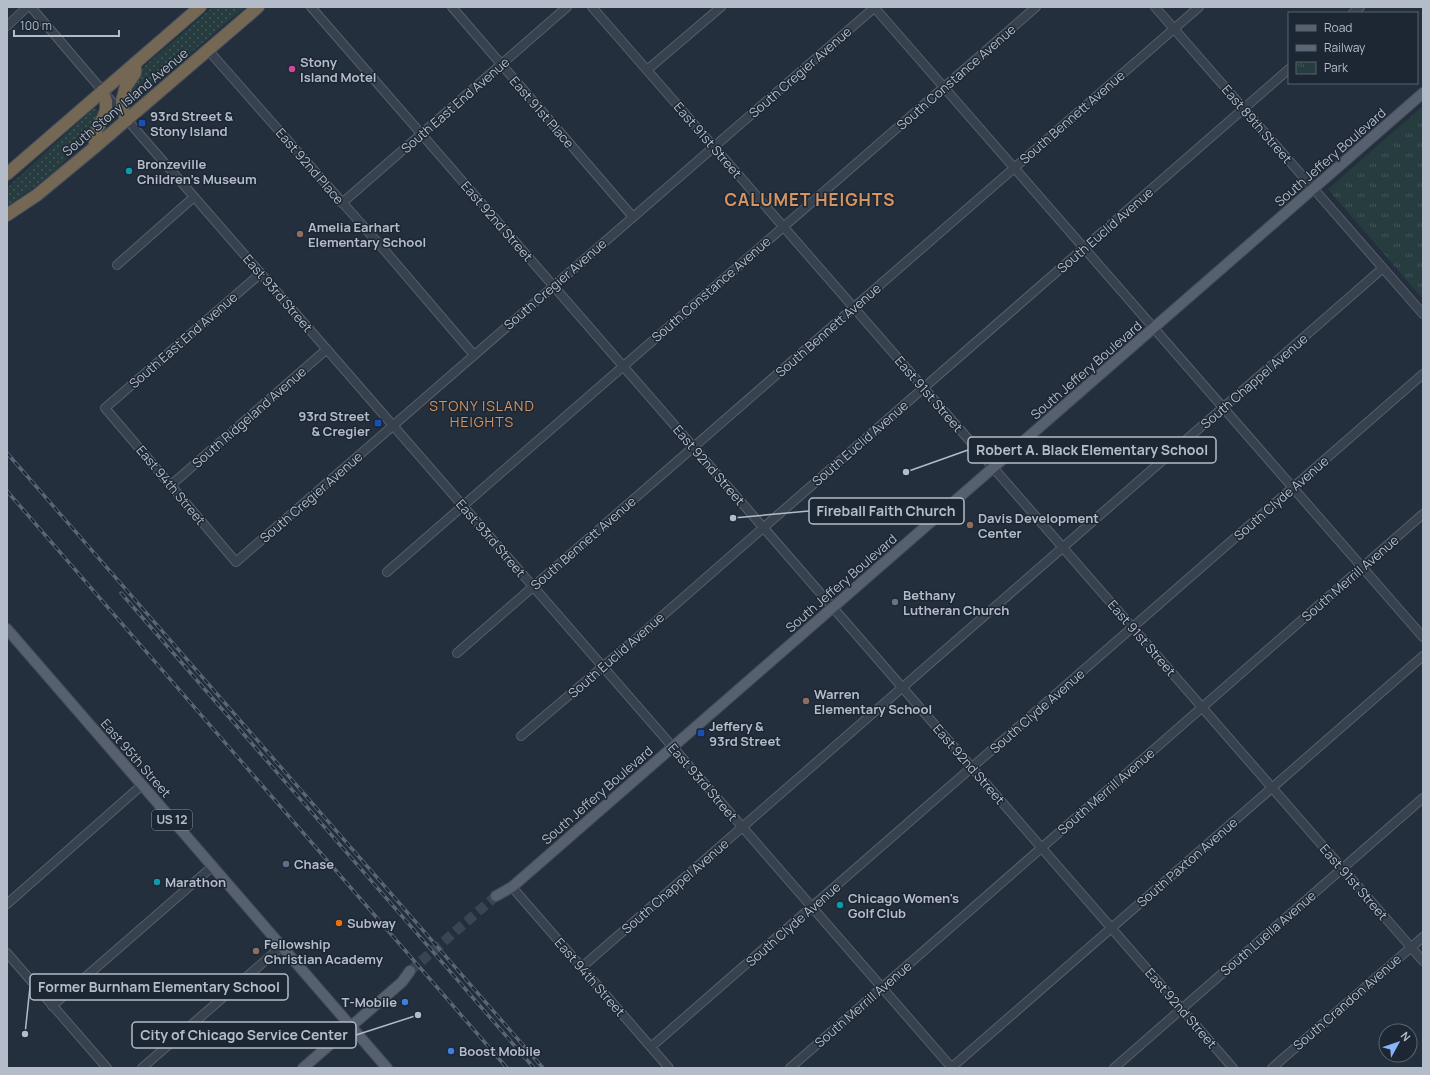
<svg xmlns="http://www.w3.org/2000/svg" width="1430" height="1075" font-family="Manrope,sans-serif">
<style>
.grass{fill:url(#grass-dots)}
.park{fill:url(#park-tufts)}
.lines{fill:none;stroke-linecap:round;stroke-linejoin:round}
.major-tunnel{stroke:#3a4453;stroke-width:10;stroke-dasharray:10 5;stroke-linecap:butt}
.minor-casing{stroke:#565f6c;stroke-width:10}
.major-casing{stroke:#414a57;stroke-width:12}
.highway-casing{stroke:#434c59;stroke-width:14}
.minor{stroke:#38414e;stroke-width:8}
.major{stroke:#56606e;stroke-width:10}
.highway{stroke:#746855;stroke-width:12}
.rail-casing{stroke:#5a6575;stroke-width:3.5}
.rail{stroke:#1d2633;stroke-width:2;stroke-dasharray:6;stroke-linecap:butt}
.hotel-dot{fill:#d1479c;stroke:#1d2633;stroke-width:1.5}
.transit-dot{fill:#1a4fb4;stroke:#1d2633;stroke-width:1.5}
.culture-dot{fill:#0f9aa8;stroke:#1d2633;stroke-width:1.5}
.education-dot{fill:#8d6e63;stroke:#1d2633;stroke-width:1.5}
.worship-dot{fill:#6b7280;stroke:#1d2633;stroke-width:1.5}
.service-dot{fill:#5c6f8a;stroke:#1d2633;stroke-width:1.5}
.food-dot{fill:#e8710a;stroke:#1d2633;stroke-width:1.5}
.shop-dot{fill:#3f7fe0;stroke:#1d2633;stroke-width:1.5}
.labels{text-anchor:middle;stroke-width:3;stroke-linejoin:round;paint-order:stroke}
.shield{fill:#1d2633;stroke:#878f9c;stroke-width:1}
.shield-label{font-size:12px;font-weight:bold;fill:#b4bcc9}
.poi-label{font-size:13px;font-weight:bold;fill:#b4bcc9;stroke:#1d2633;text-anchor:start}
.street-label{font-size:13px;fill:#b4bcc9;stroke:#1d2633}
.neighbourhood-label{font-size:14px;letter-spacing:1px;fill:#d59563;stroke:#1d2633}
.district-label{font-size:17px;font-weight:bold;letter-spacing:1px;fill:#d59563;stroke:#1d2633}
.leader{fill:none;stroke:#b4bcc9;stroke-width:1.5}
.callout-dot{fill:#b4bcc9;stroke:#1d2633;stroke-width:1.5}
.callout{fill:#1d2633;stroke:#b4bcc9;stroke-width:1.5}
.callout-label{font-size:14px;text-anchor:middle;font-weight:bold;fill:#b4bcc9}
</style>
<defs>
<pattern id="grass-dots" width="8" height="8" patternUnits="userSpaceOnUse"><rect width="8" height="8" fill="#263c3f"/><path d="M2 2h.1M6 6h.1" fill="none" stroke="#435659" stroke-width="1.8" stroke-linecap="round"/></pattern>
<pattern id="park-tufts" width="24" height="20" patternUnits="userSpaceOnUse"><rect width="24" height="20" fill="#263c3f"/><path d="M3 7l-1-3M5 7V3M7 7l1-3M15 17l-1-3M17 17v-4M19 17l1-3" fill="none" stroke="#435659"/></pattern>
</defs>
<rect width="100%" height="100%" fill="#242f3e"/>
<path class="grass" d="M213,7H245L128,106L125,102L140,70Z
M95,107L99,113L88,137L54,172L7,207V188Z"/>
<path class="park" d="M1423,106V299L1328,189Z"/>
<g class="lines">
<path class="major-tunnel" d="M410,971L496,896"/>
<defs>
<path id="minor" d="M31,7L142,137L952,1068
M311,7L1233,1068
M452,7L633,217
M592,7L1423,961
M874,7L1423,637
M1155,7L1423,314
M1353,13L1360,7
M7,26L27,7
M208,50L386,252L474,355
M647,70L721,7
M342,203L567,7
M117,265L194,197
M261,273L105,408L236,562L875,7
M171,485L327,349
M387,572L1036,7
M457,653L1199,7
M521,736L645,631L1289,69
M512,887L669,1068
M7,904L142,785
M7,953L107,1068
M582,967L1383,268
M52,1006L213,866
M651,1047L1423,374
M142,1068L282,946
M790,1068L1423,514
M951,1068L1423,656
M1114,1068L1423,798
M1272,1068L1423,937"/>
<path id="major" d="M7,629L387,1068
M496,896L512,887L1423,93
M303,1068L402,982L410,971"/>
<path id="highway" d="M127,120L123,111L122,101L126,86L135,73V63
M95,147V133L104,116L106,109V101L102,91
M7,174L200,7
M7,215L37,195L95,147L258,7"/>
</defs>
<use href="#minor" class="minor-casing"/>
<use href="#major" class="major-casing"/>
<use href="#highway" class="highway-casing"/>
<use href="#minor" class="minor"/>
<use href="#major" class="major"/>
<use href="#highway" class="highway"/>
<defs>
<path id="rail" d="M7,453L543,1068
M7,491L507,1068
M121,593L534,1068"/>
</defs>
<use href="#rail" class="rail-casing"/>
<use href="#rail" class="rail"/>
</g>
<circle class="hotel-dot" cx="292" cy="69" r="4"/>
<g class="transit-dot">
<rect x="138" y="119" width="8" height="8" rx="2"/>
<rect x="374" y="419" width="8" height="8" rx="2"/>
<rect x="697" y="729" width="8" height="8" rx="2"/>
</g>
<g class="culture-dot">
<circle cx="129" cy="171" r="4"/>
<circle cx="157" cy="882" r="4"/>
<circle cx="840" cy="905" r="4"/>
</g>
<g class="education-dot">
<circle cx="300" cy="234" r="4"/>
<circle cx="970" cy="525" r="4"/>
<circle cx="806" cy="701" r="4"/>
<circle cx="256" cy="951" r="4"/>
</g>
<circle class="worship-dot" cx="895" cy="602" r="4"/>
<circle class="service-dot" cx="286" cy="864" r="4"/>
<circle class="food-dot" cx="339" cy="923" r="4"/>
<g class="shop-dot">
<circle cx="405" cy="1002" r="4"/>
<circle cx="451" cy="1051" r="4"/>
</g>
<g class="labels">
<rect class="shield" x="152" y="810" width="40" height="20" rx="3"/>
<g class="shield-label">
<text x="172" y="824">US 12</text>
</g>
<g class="poi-label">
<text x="300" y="67">Stony<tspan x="300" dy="15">Island Motel</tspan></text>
<text x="150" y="121">93rd Street &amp;<tspan x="150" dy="15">Stony Island</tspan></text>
<text x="137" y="169">Bronzeville<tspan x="137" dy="15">Children's Museum</tspan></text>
<text x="308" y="232">Amelia Earhart<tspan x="308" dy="15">Elementary School</tspan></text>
<text x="370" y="421" text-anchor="end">93rd Street<tspan x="370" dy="15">&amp; Cregier</tspan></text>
<text x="978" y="523">Davis Development<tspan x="978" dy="15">Center</tspan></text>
<text x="903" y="600">Bethany<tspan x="903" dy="15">Lutheran Church</tspan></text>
<text x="814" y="699">Warren<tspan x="814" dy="15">Elementary School</tspan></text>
<text x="709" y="731">Jeffery &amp;<tspan x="709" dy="15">93rd Street</tspan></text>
<text x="294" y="869">Chase</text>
<text x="165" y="887">Marathon</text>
<text x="848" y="903">Chicago Women's<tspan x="848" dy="15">Golf Club</tspan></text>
<text x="347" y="928">Subway</text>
<text x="264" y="949">Fellowship<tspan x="264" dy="15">Christian Academy</tspan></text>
<text x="397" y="1007" text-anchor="end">T-Mobile</text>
<text x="459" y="1056">Boost Mobile</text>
</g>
<g class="street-label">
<text transform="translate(800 72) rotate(-41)" y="5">South Cregier Avenue</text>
<text transform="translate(956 77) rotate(-41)" y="5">South Constance Avenue</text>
<text transform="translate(125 102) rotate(-40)" y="5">South Stony Island Avenue</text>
<text transform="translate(455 105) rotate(-41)" y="5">South East End Avenue</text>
<text transform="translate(542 112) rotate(49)" y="5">East 91st Place</text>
<text transform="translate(1072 117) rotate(-41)" y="5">South Bennett Avenue</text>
<text transform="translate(1257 124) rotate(49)" y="5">East 89th Street</text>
<text transform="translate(708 140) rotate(49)" y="5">East 91st Street</text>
<text transform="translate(1330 157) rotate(-41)" y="5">South Jeffery Boulevard</text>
<text transform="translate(310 166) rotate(49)" y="5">East 92nd Place</text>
<text transform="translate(497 221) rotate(49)" y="5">East 92nd Street</text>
<text transform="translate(1105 230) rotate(-41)" y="5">South Euclid Avenue</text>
<text transform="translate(555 284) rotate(-41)" y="5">South Cregier Avenue</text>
<text transform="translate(711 289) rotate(-41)" y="5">South Constance Avenue</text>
<text transform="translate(278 293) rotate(49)" y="5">East 93rd Street</text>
<text transform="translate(828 330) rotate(-41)" y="5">South Bennett Avenue</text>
<text transform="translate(183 340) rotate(-41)" y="5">South East End Avenue</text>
<text transform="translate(1086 370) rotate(-41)" y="5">South Jeffery Boulevard</text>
<text transform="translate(1254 381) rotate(-41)" y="5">South Chappel Avenue</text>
<text transform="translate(929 394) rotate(49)" y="5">East 91st Street</text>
<text transform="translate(249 417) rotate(-41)" y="5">South Ridgeland Avenue</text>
<text transform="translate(860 443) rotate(-41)" y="5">South Euclid Avenue</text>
<text transform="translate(709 465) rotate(49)" y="5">East 92nd Street</text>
<text transform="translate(171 485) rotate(50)" y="5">East 94th Street</text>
<text transform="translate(311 497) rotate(-41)" y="5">South Cregier Avenue</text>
<text transform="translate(1281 498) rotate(-41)" y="5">South Clyde Avenue</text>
<text transform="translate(491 538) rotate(49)" y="5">East 93rd Street</text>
<text transform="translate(583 543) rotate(-41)" y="5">South Bennett Avenue</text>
<text transform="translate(1350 578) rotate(-41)" y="5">South Merrill Avenue</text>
<text transform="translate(841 583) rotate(-41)" y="5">South Jeffery Boulevard</text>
<text transform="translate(1142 638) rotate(49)" y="5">East 91st Street</text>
<text transform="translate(616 655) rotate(-41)" y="5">South Euclid Avenue</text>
<text transform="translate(1037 711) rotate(-41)" y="5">South Clyde Avenue</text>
<text transform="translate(136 758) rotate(49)" y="5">East 95th Street</text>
<text transform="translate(969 764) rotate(49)" y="5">East 92nd Street</text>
<text transform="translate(703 782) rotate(49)" y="5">East 93rd Street</text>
<text transform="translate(1106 791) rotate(-41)" y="5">South Merrill Avenue</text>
<text transform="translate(597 795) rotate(-41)" y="5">South Jeffery Boulevard</text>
<text transform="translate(1187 862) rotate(-41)" y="5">South Paxton Avenue</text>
<text transform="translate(1354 882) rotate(49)" y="5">East 91st Street</text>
<text transform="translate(675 886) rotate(-41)" y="5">South Chappel Avenue</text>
<text transform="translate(793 924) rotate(-41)" y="5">South Clyde Avenue</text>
<text transform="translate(1268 933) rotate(-41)" y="5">South Luella Avenue</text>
<text transform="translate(590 977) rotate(49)" y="5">East 94th Street</text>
<text transform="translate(1347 1002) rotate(-41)" y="5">South Crandon Avenue</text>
<text transform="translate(863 1004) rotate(-41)" y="5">South Merrill Avenue</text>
<text transform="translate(1181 1008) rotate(49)" y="5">East 92nd Street</text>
</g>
<g class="neighbourhood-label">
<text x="482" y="411">STONY ISLAND<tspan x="482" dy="16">HEIGHTS</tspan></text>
</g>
<g class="district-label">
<text x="810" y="206">CALUMET HEIGHTS</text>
</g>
</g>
<path class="leader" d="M906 472L968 450M733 518L809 511M25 1034L30 987M418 1015L356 1035"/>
<g class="callout-dot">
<circle cx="906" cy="472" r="4"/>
<circle cx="733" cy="518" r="4"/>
<circle cx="25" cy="1034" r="4"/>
<circle cx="418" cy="1015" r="4"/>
</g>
<g class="callout">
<rect x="968" y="437" width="248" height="26" rx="4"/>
<rect x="809" y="498" width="155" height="26" rx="4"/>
<rect x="30" y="974" width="258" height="26" rx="4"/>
<rect x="132" y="1022" width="224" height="26" rx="4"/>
</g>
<g class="callout-label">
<text x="1092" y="455">Robert A. Black Elementary School</text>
<text x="886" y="516">Fireball Faith Church</text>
<text x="159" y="992">Former Burnham Elementary School</text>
<text x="244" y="1040">City of Chicago Service Center</text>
</g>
<rect width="1430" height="1075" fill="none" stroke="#b4bcc9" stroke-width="16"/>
<rect x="1288" y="12" width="130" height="72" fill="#1d2633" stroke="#59626f"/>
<rect x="1296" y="25" width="20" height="6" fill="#56606e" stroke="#59626f"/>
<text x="1324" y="32" font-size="12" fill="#b4bcc9">Road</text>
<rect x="1296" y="45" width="20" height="6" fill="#5a6575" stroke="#59626f"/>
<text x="1324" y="52" font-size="12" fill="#b4bcc9">Railway</text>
<rect x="1296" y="62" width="20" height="12" fill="url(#park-tufts)" stroke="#59626f"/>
<text x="1324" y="72" font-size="12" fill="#b4bcc9">Park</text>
<g transform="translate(1398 1043) rotate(50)"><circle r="19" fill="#1d2633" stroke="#59626f"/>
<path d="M0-3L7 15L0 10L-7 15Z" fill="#8ab4f8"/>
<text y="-6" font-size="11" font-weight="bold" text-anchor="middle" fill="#b4bcc9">N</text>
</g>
<path d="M14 30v6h105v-6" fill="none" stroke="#b4bcc9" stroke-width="2"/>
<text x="20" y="30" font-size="12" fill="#b4bcc9" stroke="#1d2633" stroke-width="3" paint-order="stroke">100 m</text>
</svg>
